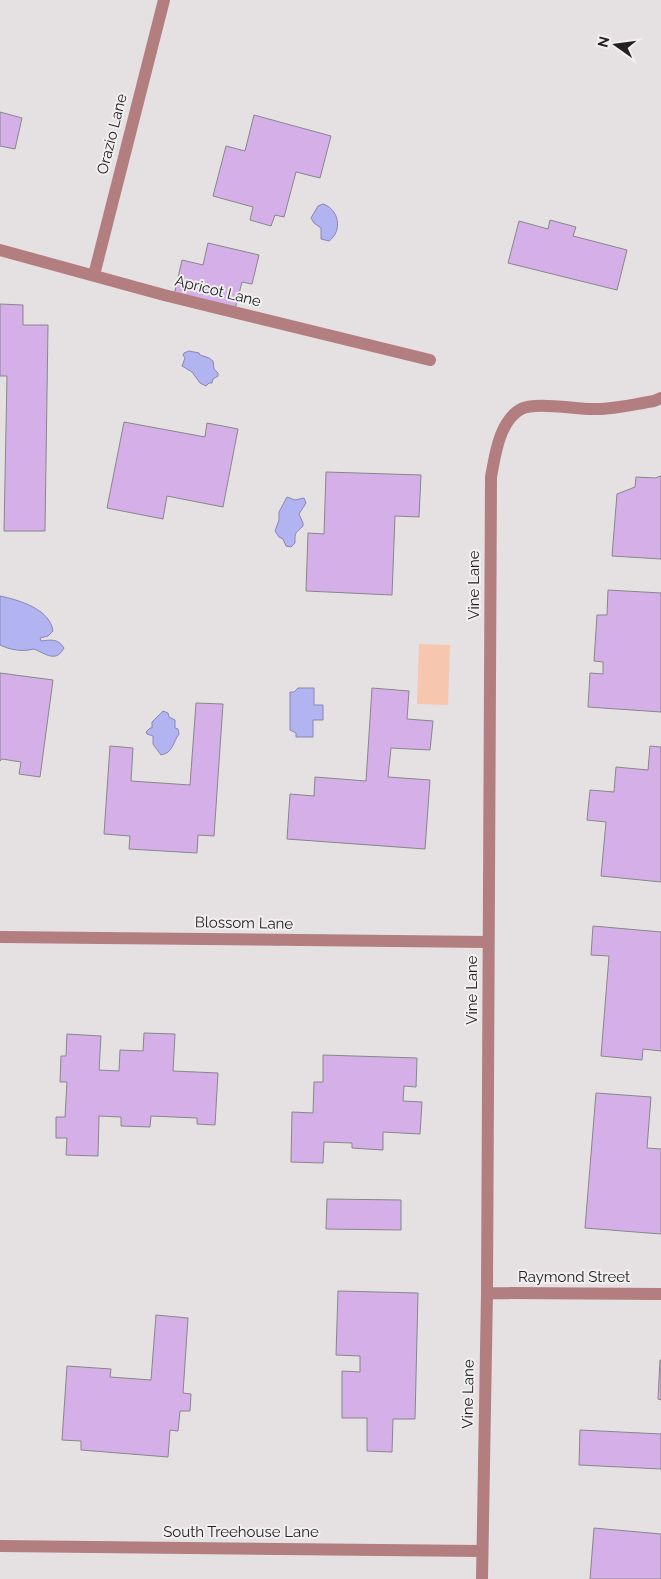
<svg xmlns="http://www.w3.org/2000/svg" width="661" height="1579" font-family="Raleway,sans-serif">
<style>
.green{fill:#f7c6af}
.water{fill:#b2b3f1;stroke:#8788b3}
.building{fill:#d5b0e8;stroke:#888689}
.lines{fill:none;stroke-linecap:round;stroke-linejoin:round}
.street{stroke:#b37e80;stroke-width:12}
.labels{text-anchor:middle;stroke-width:4;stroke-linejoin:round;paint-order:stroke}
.street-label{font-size:15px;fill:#232222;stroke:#f2eff1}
</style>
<rect width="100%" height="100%" fill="#e5e1e3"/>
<path class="green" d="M419,644L450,645L448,705L417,704Z"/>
<path class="water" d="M323,204C339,209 343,231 329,241L321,239V228L314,223L311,218L318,206Z
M189,351L199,353L200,355L209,358L213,361L214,369L218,373V376L213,379L212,383H209L206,386L200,383L192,372L182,366L185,358L183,355L184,353Z
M287,497L295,500L304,498L306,503L299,514L303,523V526C295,534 295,531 295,543L291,547L286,546L283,539L279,537L275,531L279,520V512Z
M0,596C19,600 50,609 53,631L48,636L40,638L41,641C50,640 58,638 64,648C56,663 46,654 34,649C23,652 10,650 0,645Z
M298,688H314V705H323V720H313V737H296V733L290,730V692H294Z
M163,711L168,713L169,717L175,720V728L178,729L179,734C173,742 173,753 161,755L153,744V736L147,734L146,732L150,728H152V722Z"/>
<path class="building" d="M0,112L22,118L15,149L0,146Z
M254,115L331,136L320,178L296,172L284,217L275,215L271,226L250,220L253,207L213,196L226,146L245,151Z
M550,220L576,227L573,236L627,250L617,290L508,263L519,221L548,229Z
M208,243L259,255L252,284L242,282L235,309L174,295L182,260L203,265Z
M0,304L23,305V325H48L45,531H4L7,376H0Z
M124,422L205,437L207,423L238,429L223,507L167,496L163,519L107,508Z
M326,472L421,475L419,517L395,516L392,595L306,591L308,533L324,534Z
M661,476V559L612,556L617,494L635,487L636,477L655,478Z
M608,590L661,593V712L588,707L590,673L603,674V662L594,661L597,615H607Z
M0,673L53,680L40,777L19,774L21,762L2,759L0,761Z
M372,688L409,691L407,719L433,721L430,750L391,748L388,777L430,780L425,849L287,839L290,794L314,796L315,777L366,781Z
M196,703L223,704L214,836L198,835L197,853L129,849L130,836L104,834L110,746L133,748L131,781L190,785Z
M650,746L661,747V882L601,876L606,822L587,820L590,790L614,792L616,767L648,770Z
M593,926L661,932V1051L643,1049L642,1060L601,1056L609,956L591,955Z
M144,1033L175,1034L173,1071L218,1073L215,1125L197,1124V1118L151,1116L150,1127L121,1126V1117L99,1116L98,1156L66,1155L67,1138H56V1117H65L67,1082H60L61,1056H66L67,1034L101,1036L99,1070L119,1071L120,1050L143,1051Z
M323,1055L417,1058L416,1087L404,1086L403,1101L422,1102L420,1134L383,1132V1150L352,1148V1143L324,1142L323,1163L291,1162L292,1112L313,1113L314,1082H323Z
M596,1093L651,1097L647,1148L661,1149V1234L585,1228Z
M327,1199L401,1200V1230L326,1229Z
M338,1291L418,1293L415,1419H393L392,1452L367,1451V1418H342V1371L360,1372V1356L336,1355Z
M156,1315L188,1318L183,1393L191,1394L190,1411H180L178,1431L170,1430L168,1457L81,1450V1441L62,1440L67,1366L111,1369L110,1377L151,1380Z
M660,1360H661V1400L658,1399Z
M580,1430L661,1434V1469L579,1465Z
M594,1528L661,1534V1579H590Z"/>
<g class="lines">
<path class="street" d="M0,250L164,295L430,360
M94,275L164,0
M0,937L488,942
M487,1293L661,1294
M0,1546L482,1551
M482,1579L487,1293L491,477C495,456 499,421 521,409C536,401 578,410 597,409C615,409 635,404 654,401L661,398"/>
</g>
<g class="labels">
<g class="street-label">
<text transform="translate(112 134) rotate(-76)" y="5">Orazio Lane</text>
<text transform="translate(218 291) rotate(14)" y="5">Apricot Lane</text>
<text transform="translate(474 585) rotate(-90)" y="5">Vine Lane</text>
<text transform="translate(244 923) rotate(1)" y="5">Blossom Lane</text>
<text transform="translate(472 990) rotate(-90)" y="5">Vine Lane</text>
<text x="574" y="1282">Raymond Street</text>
<text transform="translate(468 1394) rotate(-89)" y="5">Vine Lane</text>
<text x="241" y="1537">South Treehouse Lane</text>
</g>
</g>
<g transform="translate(616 45) rotate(284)" stroke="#f2eff1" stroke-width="4" paint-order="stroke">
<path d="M0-4L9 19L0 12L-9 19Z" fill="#232222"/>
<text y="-8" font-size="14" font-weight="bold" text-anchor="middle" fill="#232222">N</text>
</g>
</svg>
